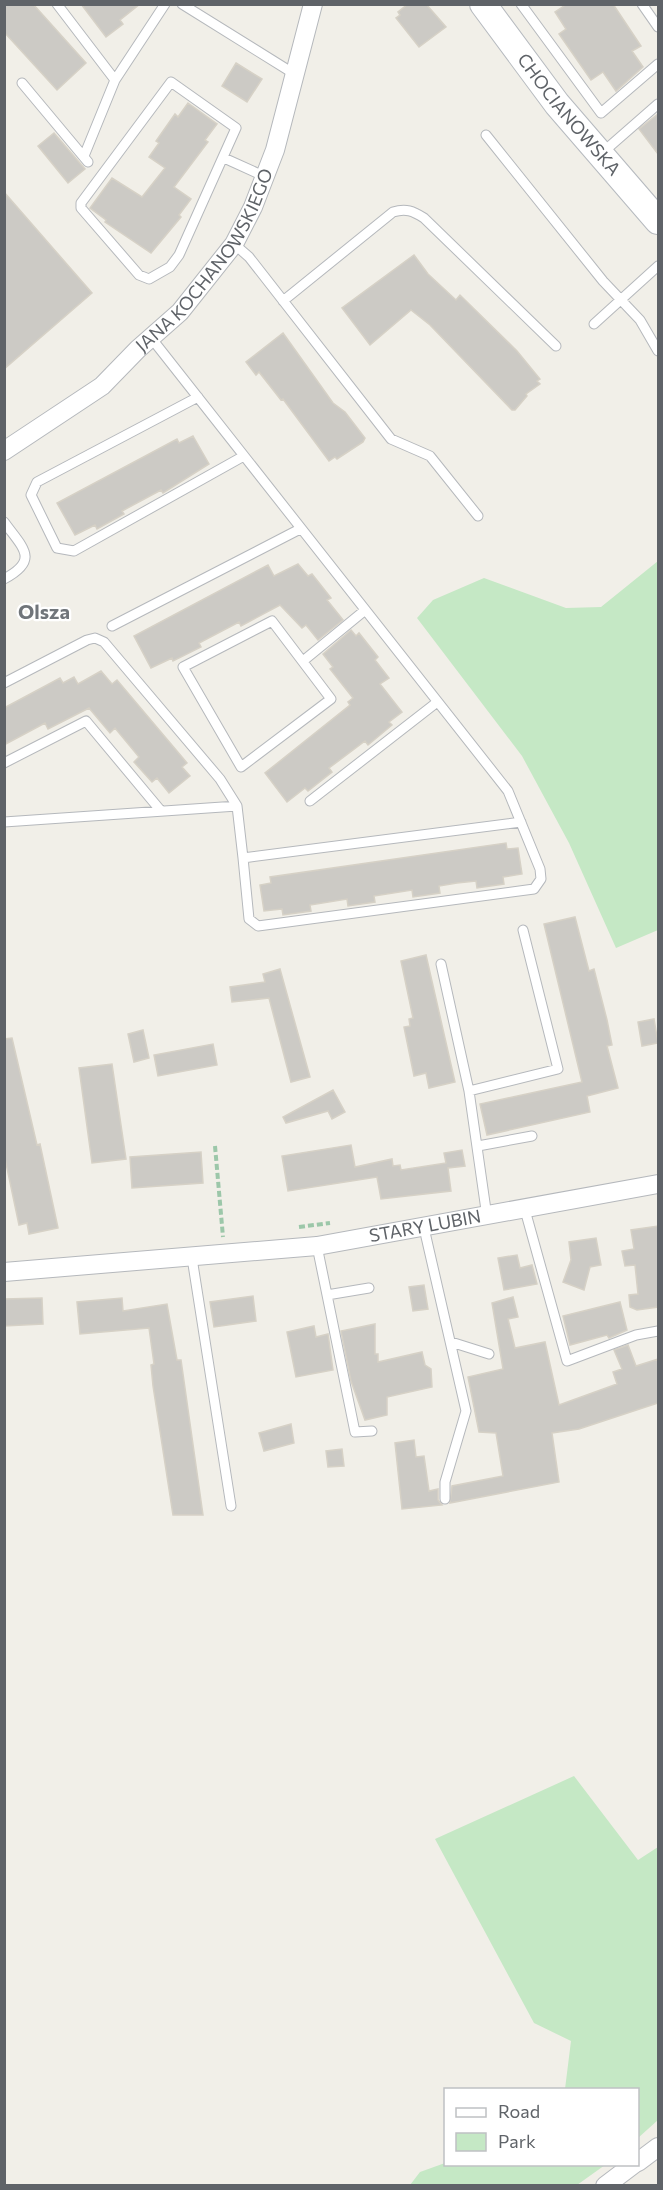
<svg xmlns="http://www.w3.org/2000/svg" width="663" height="2190" font-family="Commissioner,sans-serif">
<style>
.green{fill:#c5e8c5}
.building{fill:#cccac5;stroke:#d6d1c6;stroke-width:1.5}
.lines{fill:none;stroke-linecap:round;stroke-linejoin:round}
.lane-casing{stroke:#b5b8bc;stroke-width:11}
.street-casing{stroke:#b5b8bc;stroke-width:20}
.secondary-casing{stroke:#b6babf;stroke-width:28}
.path{stroke:#9cc7a9;stroke-width:4;stroke-dasharray:6 3;stroke-linecap:butt}
.lane{stroke:#fff;stroke-width:9}
.street{stroke:#fff;stroke-width:18}
.secondary{stroke:#fff;stroke-width:26}
.labels{text-anchor:middle;stroke-width:4.5;stroke-linejoin:round;paint-order:stroke}
.street-label{font-size:18px;fill:#5f6368;stroke:#fff}
.neighbourhood-label{font-size:20px;font-weight:bold;fill:#70757a;stroke:#fff}
</style>
<rect width="100%" height="100%" fill="#f1efe8"/>
<path class="green" d="M658,561V930L616,948L569,843L522,756L417,618L433,600L484,578L566,608L601,607Z
M574,1776L638,1860L658,1847V2120L638,2138V2090L565,2089L571,2041L534,2023L435,1839Z
M445,2163L446,2164L605,2165L577,2185H410L420,2172Z"/>
<path class="building" d="M4,4H33L86,63L57,90L4,32Z
M81,4H140L120,20L123,24L106,37Z
M408,4H426L446,27L419,47L396,18L400,15L398,12Z
M567,4H613L641,46L632,51L643,67L616,91L603,72L591,80L559,34L566,29L555,12Z
M236,63L262,79L247,102L222,86Z
M188,103L217,124L205,140L208,142L174,187L191,199L179,215L181,217L151,253L105,222L106,220L90,208L112,178L142,197L165,168L149,157L159,143L156,141L175,114L178,117Z
M658,114V154L639,129Z
M54,133L85,169L68,183L38,146Z
M4,192L92,293L4,369Z
M414,255L428,274L456,300L460,295L517,351L540,379L537,381L540,384L526,394L527,396L515,410H512L430,325L411,310L370,345L342,308Z
M283,333L333,403L345,412L365,438L363,442L337,459L335,457L329,461L283,399L281,400L259,372L256,375L246,362Z
M193,436L209,464L163,493L161,490L122,511L124,514L97,529L95,525L75,535L57,503L177,439L179,443Z
M298,564L308,576L312,574L331,598L327,600L343,620L318,640L306,625L302,628L280,605L241,626L239,622L199,643L201,647L173,661L172,658L151,668L134,636L268,565L274,576Z
M351,630L356,636L359,633L378,657L375,660L389,678L380,684L402,712L389,722L392,725L368,745L365,741L329,768L332,772L308,791L305,788L287,802L265,773L350,705L348,702L353,698L330,669L333,667L323,654Z
M101,671L112,684L117,680L187,763L182,767L190,776L169,793L157,778L152,782L134,762L139,757L115,728L110,733L89,708L48,729L45,723L4,745V708L60,678L63,683L74,677L78,684Z
M506,843L507,849L518,848L522,874L503,877L504,884L477,888L476,881L457,883L439,886L440,893L413,897L412,890L374,896L375,902L348,906L347,899L310,905L311,911L283,915L282,909L264,911L260,885L271,883L270,877Z
M575,917L589,971L594,969L607,1020L612,1045L607,1046L618,1088L587,1096L590,1112L487,1135L480,1104L582,1082L544,924Z
M426,955L455,1082L429,1088L426,1073L414,1076L404,1027L410,1026L409,1019L413,1018L401,961Z
M280,969L310,1077L291,1082L269,998L232,1002L230,987L265,982L263,974Z
M654,1019L658,1043L642,1046L638,1022Z
M143,1030L149,1058L134,1062L128,1034Z
M12,1038L37,1145L40,1144L58,1228L29,1234L27,1223L19,1225L4,1154V1039Z
M213,1044L217,1065L158,1076L154,1055Z
M112,1064L126,1159L92,1163L79,1068Z
M333,1090L345,1112L332,1119L328,1111L286,1123L283,1117Z
M351,1145L355,1167L392,1159L393,1166L400,1165L401,1170L446,1163L444,1153L462,1150L465,1166L448,1168L451,1191L381,1199L377,1177L288,1191L282,1156Z
M201,1152L203,1183L132,1188L130,1157Z
M658,1226V1307L637,1310L630,1307L629,1295L638,1294L635,1265L625,1266L622,1251L634,1249L631,1230Z
M596,1238L601,1265L590,1267L584,1290L563,1282L571,1260L569,1242Z
M517,1255L520,1268L532,1265L537,1284L504,1290L498,1258Z
M424,1285L428,1309L413,1311L409,1287Z
M253,1296L256,1321L214,1327L210,1302Z
M513,1297L518,1317L508,1319L515,1348L545,1342L559,1405L617,1384L613,1372L622,1369L614,1350L628,1345L636,1366L658,1359V1403L579,1429L552,1433L559,1482L450,1503L452,1486L503,1476L496,1433L479,1432L468,1377L503,1369L492,1303Z
M42,1298L43,1324L4,1326V1299Z
M122,1298L123,1311L167,1304L177,1360H181L203,1515H173L153,1386L151,1365L154,1364L149,1328L80,1334L77,1302Z
M620,1302L627,1330L609,1338L607,1335L570,1345L563,1316Z
M375,1324V1354H378V1362L422,1352L425,1365L431,1369L432,1387L387,1397V1415L365,1420L351,1381L341,1331Z
M314,1326L316,1337L328,1334L333,1370L296,1377L287,1332Z
M291,1424L294,1443L264,1451L259,1433Z
M414,1440L416,1457L424,1456L429,1491L438,1489V1500L442,1505L402,1509L395,1443Z
M342,1449L344,1466L328,1467L326,1451Z"/>
<g class="lines">
<defs>
<path id="lane" d="M57,4L115,80
M182,4L296,75
M521,4L601,113L658,64
M642,4L658,27
M171,82L236,128L179,255L170,267L149,279L139,275L81,208V203Z
M22,83L88,162
M486,135L603,281L640,320L658,351
M602,153L658,104
M84,156L115,80L165,4
M224,158L266,177
M234,244L249,257L391,439L430,456L478,516
M283,301L393,212C406,208 413,211 424,218L556,346
M594,324L658,266
M152,339L508,791L540,869L541,879L534,889L258,926L249,919L243,858
M198,397L37,482L31,495L57,548L74,551L242,457
M4,522C23,548 40,560 4,579
M272,621L331,699L241,767L183,667Z
M112,626L300,529
M303,661L364,611
M4,683L87,640L95,638L104,642L220,779L237,806L4,822
M4,763L86,721L161,811
M310,801L436,703
M237,806L243,858L521,822
M441,964L469,1091L487,1217
M469,1091L558,1069L523,930
M478,1146L532,1136
M525,1210L567,1361L636,1335L658,1331
M424,1228L466,1411L445,1482V1499
M317,1246L355,1432L372,1431
M192,1258L231,1506
M327,1295L369,1288
M451,1342L489,1354"/>
<g id="street">
<path id="s1" d="M4,451L102,386L138,349L180,312L234,244L253,207L275,150L313,4"/>
<path id="s2" d="M4,1272L317,1246L658,1184"/>
<path d="M638,2162L658,2147"/>
<path d="M605,2186L634,2164"/>
</g>
<g id="secondary">
<path id="s3" d="M483,4L557,104L658,221"/>
</g>
</defs>
<use href="#lane" class="lane-casing"/>
<use href="#street" class="street-casing"/>
<use href="#secondary" class="secondary-casing"/>
<path class="path" d="M215,1146L223,1237
M299,1227L330,1223"/>
<use href="#lane" class="lane"/>
<use href="#street" class="street"/>
<use href="#secondary" class="secondary"/>
</g>
<g class="labels">
<g class="street-label">
<text dy="6" stroke="none"><textPath href="#s3" startOffset="140">CHOCIANOWSKA</textPath></text>
<text dy="6" stroke="none"><textPath href="#s1" startOffset="282">JANA KOCHANOWSKIEGO</textPath></text>
<text dy="6" stroke="none"><textPath href="#s2" startOffset="424">STARY LUBIN</textPath></text>
</g>
<g class="neighbourhood-label">
<text x="44" y="619">Olsza</text>
</g>
</g>
<rect width="663" height="2190" fill="none" stroke="#5f6368" stroke-width="12"/>
<rect x="444" y="2088" width="195" height="78" fill="#ffffff" stroke="#bfc1c3" stroke-width="1.5"/>
<rect x="456" y="2108" width="30" height="9" fill="#ffffff" stroke="#bfc1c3" stroke-width="1.5"/>
<text x="498" y="2118" font-size="18" fill="#5f6368">Road</text>
<rect x="456" y="2133" width="30" height="18" fill="#c5e8c5" stroke="#bfc1c3" stroke-width="1.5"/>
<text x="498" y="2148" font-size="18" fill="#5f6368">Park</text>
</svg>
